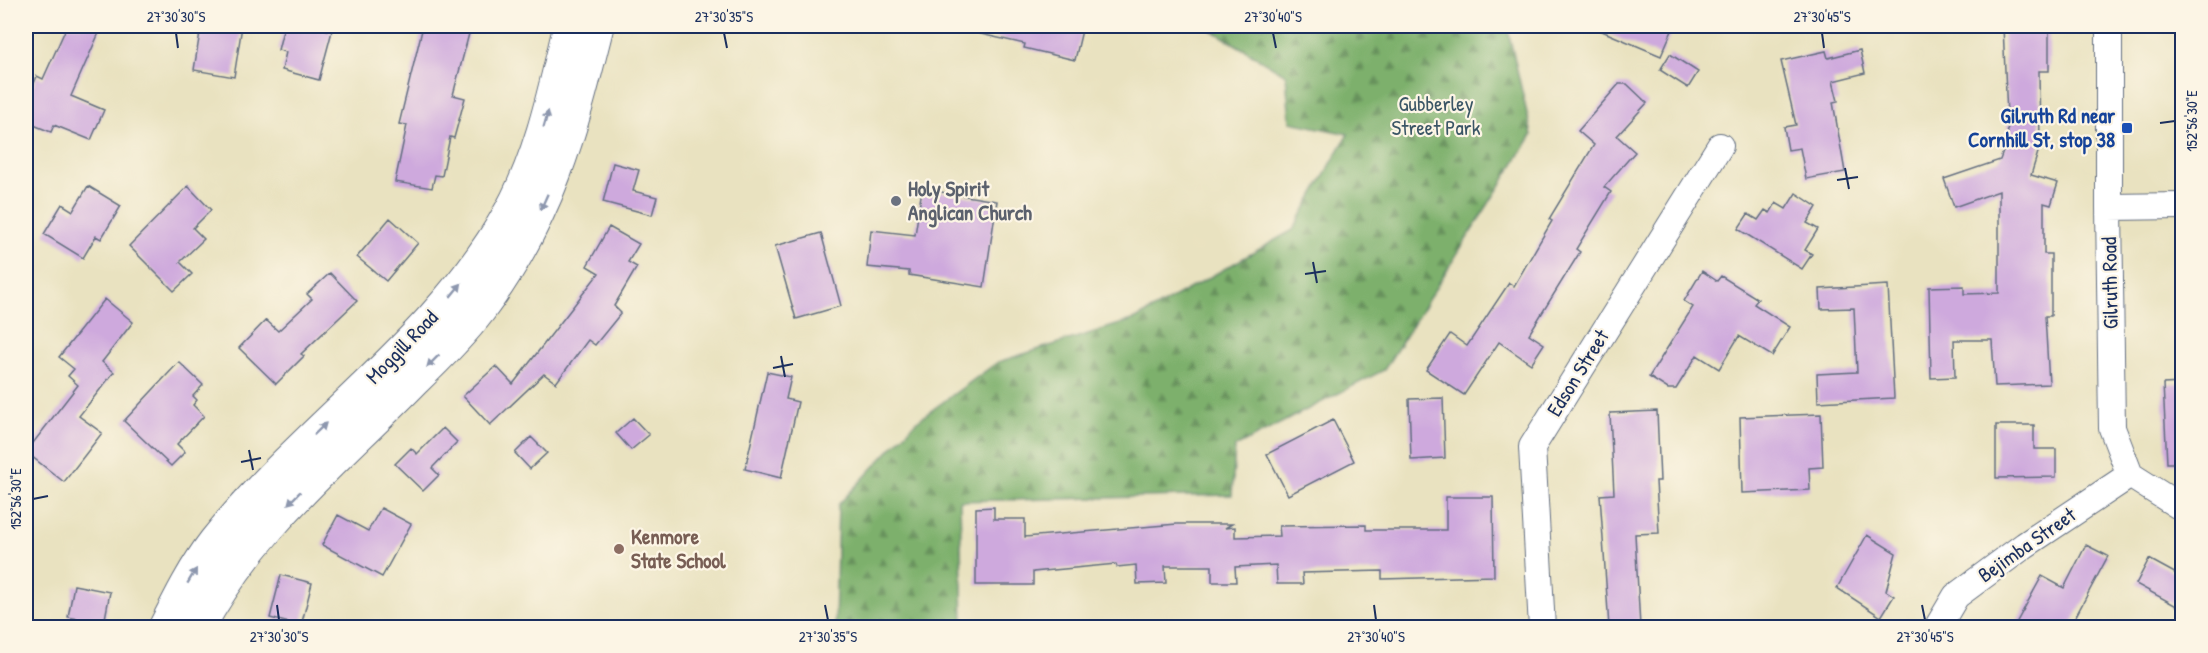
<svg xmlns="http://www.w3.org/2000/svg" width="2208" height="653" font-family="'Patrick Hand',sans-serif">
<style>
.forest{fill:url(#forest-firs);stroke:#4c7065;stroke-width:1.5}
.building{fill:#cea9dd}
.lines{fill:none;stroke-linecap:round;stroke-linejoin:round}
.minor-casing{stroke:#636e80;stroke-width:28}
.highway-casing{stroke:#636e80;stroke-width:35}
.minor{stroke:#fff;stroke-width:26}
.highway{stroke:#fff;stroke-width:33}
.oneway{fill:#8d97ae}
.ticks{fill:none;stroke:#1b2f5e;stroke-width:2}
.transit-dot{fill:#1a4fb4;stroke:#fcf5e5;stroke-width:2}
.worship-dot{fill:#6b7280;stroke:#fcf5e5;stroke-width:2}
.education-dot{fill:#8d6e63;stroke:#fcf5e5;stroke-width:2}
.labels{text-anchor:middle;stroke-width:4.5;stroke-linejoin:round;paint-order:stroke}
.park-label{font-size:21px;fill:#3b5666;stroke:#fcf5e5}
.transit-label{font-size:21px;font-weight:bold;fill:#164399;stroke:#fcf5e5;text-anchor:end}
.worship-label{font-size:21px;font-weight:bold;fill:#5b616d;stroke:#fcf5e5;text-anchor:start}
.street-label{font-size:21px;fill:#1b2f5e;stroke:#fcf5e5}
.education-label{font-size:21px;font-weight:bold;fill:#785e54;stroke:#fcf5e5;text-anchor:start}
.neatline{fill:none;stroke:#1b2f5e;stroke-width:2}
.ticks-label{font-size:15px;text-anchor:middle;fill:#1b2f5e}
</style>
<defs>
<pattern id="forest-firs" width="22" height="20" patternUnits="userSpaceOnUse" patternTransform="scale(1.5)"><rect width="22" height="20" fill="#7db06c"/><path d="M5 1l3.5 6h-7zM16 11l3.5 6h-7z" fill="#66905c"/></pattern>
</defs>
<rect width="100%" height="100%" fill="#fcf5e5"/>
<filter id="ink" filterUnits="userSpaceOnUse"><feTurbulence type="fractalNoise" baseFrequency=".0167" numOctaves="2"/><feDisplacementMap in="SourceGraphic" scale="12" xChannelSelector="R" yChannelSelector="G"/><feConvolveMatrix kernelMatrix="1 2 1 2 8 2 1 2 1" color-interpolation-filters="sRGB"/></filter>
<filter id="wash" filterUnits="userSpaceOnUse"><feTurbulence type="fractalNoise" baseFrequency=".008" numOctaves="4" result="noise"/><feDisplacementMap in="SourceGraphic" scale="24" xChannelSelector="R" yChannelSelector="G"/><feGaussianBlur stdDeviation="1.35" result="paint"/><feColorMatrix in="noise" values="0 0 0 0 0 0 0 0 0 0 0 0 0 0 0 0 0 1.4 0 .05"/><feComposite in="paint" operator="in"/></filter>
<g filter="url(#wash)">
<rect width="100%" height="100%" fill="#e9e2c0"/>
<path class="forest" d="M1205,26H1507L1532,135L1384,370L1235,447L1232,495L960,501L963,627H835L838,505L917,421L998,362L1136,319L1293,230L1348,134L1290,122L1286,75Z"/>
<g id="blocks">
<path class="building" d="M67,26H102L71,96L104,110L91,140L54,125L51,132L26,122V103L37,76L43,79Z
M201,26H242L234,77L194,70Z
M284,26H311L332,31L319,80L282,70L286,52L278,50Z
M423,26H471L453,95L465,98L454,138L450,137L442,176L435,175L432,188L395,182L407,125L399,124Z
M977,26H1083L1075,60L1024,48L1025,44L976,33Z
M1590,26H1674L1661,56Z
M2003,26H2049V71H2039L2040,146L2031,175L2058,183L2051,205L2044,203V254H2051V316H2045L2049,384L1995,386L1992,340H1954L1955,377L1931,378L1929,287L1964,286V294L1999,293V191L1954,207L1944,179L2000,160L2008,138Z
M1860,50L1865,73L1833,81L1838,101L1833,102L1845,172L1806,179L1800,148L1788,150L1784,127L1796,125L1781,61L1826,51L1828,58Z
M1670,54L1698,72L1688,88L1660,70Z
M1619,84H1627L1647,103L1617,136L1635,152L1604,187L1611,192L1576,249L1580,252L1529,334L1544,344L1531,364L1499,342L1464,395L1426,370L1450,334L1467,346L1509,283L1514,286L1552,221L1549,219L1594,145L1578,131Z
M613,163L639,170L633,191L657,197L652,215L603,202Z
M88,186L121,206L101,239L96,236L83,258L44,234L62,204L73,211Z
M188,186L211,210L193,228L204,239L180,262L192,274L174,291L129,246Z
M922,189L997,201L984,287L909,275V271L867,267L871,230L915,235Z
M1796,193L1817,207L1807,223L1818,229L1805,250L1812,254L1802,269L1738,229L1748,214L1758,220L1765,210L1770,213L1776,203L1786,209Z
M390,218L418,243L386,281L357,257Z
M609,227L639,244L628,262L637,267L614,306L621,313L595,345L588,340L556,383L544,374L490,425L463,396L496,366L513,384L599,273L587,266Z
M821,233L841,306L796,319L775,246Z
M1702,271L1717,281L1721,276L1758,299L1754,304L1790,327L1772,356L1739,336L1719,369L1697,355L1676,389H1668L1649,377L1693,307L1684,301Z
M330,273L357,301L301,354L304,356L276,384L239,348L266,320L278,331L312,299L307,294Z
M1888,285L1894,398L1818,402L1817,374L1857,372L1854,308L1821,309L1820,289Z
M105,299L133,322L102,362L114,372L79,416L102,433L64,482L26,452L78,385L68,376L74,369L59,357Z
M179,362L203,385L193,396L197,400L193,405L204,416L177,444L185,452L171,466L124,421Z
M767,372L791,377L786,399L798,402L781,478L745,469Z
M2182,383V463H2167L2163,384Z
M1443,398L1445,458L1411,460L1409,399Z
M1657,411L1660,481H1656L1659,533L1635,534L1640,627H1609L1600,495L1614,494L1610,413Z
M1821,414L1823,467L1809,468L1810,490L1742,493L1740,417Z
M633,418L649,435L631,450L616,433Z
M1333,420L1354,461L1288,495L1267,454Z
M1996,425H2034V449H2056V477L1996,478Z
M443,428L457,442L432,468L439,475L423,491L395,464L411,448L417,454Z
M531,437L547,453L530,469L515,453Z
M1446,497H1493L1494,576L1382,579V571L1302,573L1303,584H1277L1276,565L1235,567L1236,582H1212V566H1165L1166,583L1137,584L1136,565L1117,567L1116,564L1033,572V585H976V508L994,507V519H1025V537L1177,524H1232L1225,528L1235,527V537L1280,536L1279,526L1366,525V530H1446Z
M381,508L411,524L382,577L322,545L338,515L368,531Z
M1867,535L1896,553L1886,591L1894,596L1881,617L1837,588Z
M2086,545L2108,556L2070,627H2014L2042,576L2064,588Z
M2149,559L2182,577V609L2136,584Z
M281,575L312,583L301,626L270,618Z
M74,585L110,592L104,624L68,617Z"/>
</g>
</g>
<g filter="url(#ink)">
<use href="#blocks" fill-opacity="0" stroke="#636e80" stroke-width="1.5"/>
<g class="lines">
<defs>
<path id="minor" d="M2109,26V207L2112,428L2130,475L2182,508
M2109,207L2182,206
M1542,628L1532,447L1720,146
M1937,628L1956,596L2025,545L2130,475"/>
<path id="highway" d="M165,628C180,598 195,568 215,542C307,426 439,342 511,211C542,154 555,88 570,26
M198,628C252,526 336,460 415,379C438,357 461,334 480,309C549,217 570,134 597,26"/>
</defs>
<use href="#minor" class="minor-casing"/>
<use href="#highway" class="highway-casing"/>
<use href="#minor" class="minor"/>
<use href="#highway" class="highway"/>
</g>
<defs><path id="oneway-solid" d="M-6-.8H1V-3.2L6.5 0L1 3.2V.8H-6Z" transform="scale(1.5)"/></defs>
<g class="oneway">
<use href="#oneway-solid" transform="translate(546 119) rotate(-74)"/>
<use href="#oneway-solid" transform="translate(544 202) rotate(114)"/>
<use href="#oneway-solid" transform="translate(456 290) rotate(-50)"/>
<use href="#oneway-solid" transform="translate(433 361) rotate(135)"/>
<use href="#oneway-solid" transform="translate(320 429) rotate(-44)"/>
<use href="#oneway-solid" transform="translate(294 498) rotate(135)"/>
<use href="#oneway-solid" transform="translate(192 576) rotate(-59)"/>
</g>
</g>
<path class="ticks" d="M176,33L178,48M724,33L727,48M1273,33L1276,48M1822,33L1824,48M2160,123L2175,121M1845,168L1849,189M1837,180L1858,177M1313,262L1317,283M1305,274L1326,271M781,356L785,377M773,368L793,364M249,450L253,470M241,462L261,458M33,499L48,496M277,605L279,620M825,605L828,620M1374,605L1376,620M1922,605L1925,620"/>
<rect class="transit-dot" x="2121" y="122" width="12" height="12" rx="3"/>
<circle class="worship-dot" cx="896" cy="201" r="6"/>
<circle class="education-dot" cx="619" cy="549" r="6"/>
<g class="labels">
<g class="park-label">
<text x="1436" y="111">Gubberley<tspan x="1436" dy="24">Street Park</tspan></text>
</g>
<g class="transit-label">
<text x="2115" y="123">Gilruth Rd near<tspan x="2115" dy="24">Cornhill St, stop 38</tspan></text>
</g>
<g class="worship-label">
<text x="908" y="196">Holy Spirit<tspan x="908" dy="24">Anglican Church</tspan></text>
</g>
<g class="street-label">
<text transform="translate(2110 283) rotate(-91)" y="7">Gilruth Road</text>
<text transform="translate(402 347) rotate(-46)" y="7">Moggill Road</text>
<text transform="translate(1578 373) rotate(-58)" y="7">Edson Street</text>
<text transform="translate(2027 545) rotate(-35)" y="7">Bejimba Street</text>
</g>
<g class="education-label">
<text x="631" y="544">Kenmore<tspan x="631" dy="24">State School</tspan></text>
</g>
</g>
<rect width="2208" height="653" fill="none" stroke="#fcf5e5" stroke-width="66"/>
<rect x="33" y="33" width="2142" height="587" class="neatline"/>
<g class="ticks-label">
<text x="176" y="22">27°30'30"S</text>
<text x="724" y="22">27°30'35"S</text>
<text x="1273" y="22">27°30'40"S</text>
<text x="1822" y="22">27°30'45"S</text>
<text transform="translate(2192 121) rotate(-90)" y="5">152°56'30"E</text>
<text transform="translate(16 499) rotate(-90)" y="5">152°56'30"E</text>
<text x="279" y="642">27°30'30"S</text>
<text x="828" y="642">27°30'35"S</text>
<text x="1376" y="642">27°30'40"S</text>
<text x="1925" y="642">27°30'45"S</text>
</g>
</svg>
